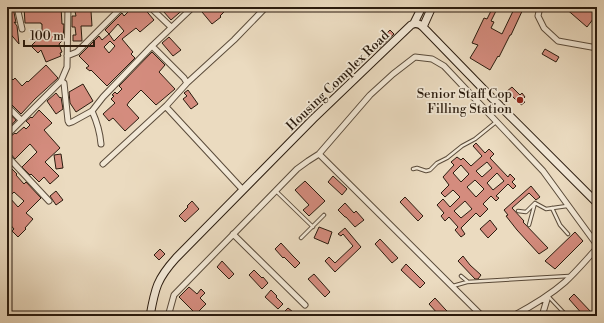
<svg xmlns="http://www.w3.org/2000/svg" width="604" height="323" font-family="'Libre Bodoni',serif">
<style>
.building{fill:#d48c7e;stroke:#2a1b0e;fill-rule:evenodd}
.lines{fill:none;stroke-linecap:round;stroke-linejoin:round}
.lane-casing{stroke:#5a4b3a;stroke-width:4.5}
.street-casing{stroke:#5a4b3a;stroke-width:7}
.secondary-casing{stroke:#2a1b0e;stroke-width:9}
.lane{stroke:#f2e8d6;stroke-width:2.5}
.street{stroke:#f2e8d6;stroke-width:5}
.secondary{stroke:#f2e8d6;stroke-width:7}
.poi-dot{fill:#8f2418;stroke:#f2e8d6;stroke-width:1.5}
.labels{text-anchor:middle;stroke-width:3.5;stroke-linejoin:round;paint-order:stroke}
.street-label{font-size:13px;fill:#2a1b0e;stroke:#f2e8d6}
.poi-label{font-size:13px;fill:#2a1b0e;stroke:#f2e8d6;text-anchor:end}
</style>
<rect width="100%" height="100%" fill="#ebdbc0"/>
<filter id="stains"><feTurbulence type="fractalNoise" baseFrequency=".005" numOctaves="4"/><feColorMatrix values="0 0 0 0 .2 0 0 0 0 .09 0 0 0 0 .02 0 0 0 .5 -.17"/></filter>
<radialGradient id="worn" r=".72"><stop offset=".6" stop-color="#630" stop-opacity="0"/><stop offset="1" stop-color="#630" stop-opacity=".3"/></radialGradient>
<path class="building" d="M7,7H13L16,23L14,22L17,26L19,44L7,30Z
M24,7H61L62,24H64L63,40L59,44L62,52L60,53L61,56L46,62L41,50L38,53L31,46L36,41V40L42,34V24H41V23H25Z
M74,7H93V10L91,11L92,26H81L82,41H73V35H76L75,27H72V16H76Z
M128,7H143L154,20L140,32L136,28L122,39L133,52L131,54L135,58L107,86L91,70L90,71L86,68L89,66L79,56L99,36L102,40L109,34L114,41L124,31L118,24L109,34L105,30L122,13L124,16L130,10ZM110,41L115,46L109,53L104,47Z
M167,7H186L171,20L163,11Z
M201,7H229L220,16L221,17L212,24L202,12L204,11Z
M493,7H498L491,21L494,22L491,28L502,34L515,7H524L511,35H510L499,57L498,56L490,70L470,58L478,45L472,43L484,18L487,19Z
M564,7H581L583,9L585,7H597V14L587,27Z
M390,30L394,34L375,52L372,49L387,35L386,34Z
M169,37L181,50L173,56L162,43Z
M545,49L559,57L556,62L542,54Z
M152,52L165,65L159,72L175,89L156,105L141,90L129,102L127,105L139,118L125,131L113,118L109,121L103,114L115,103L111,99L114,96L112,95L115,92L117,94L122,89L119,86Z
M46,65L58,78L35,99L21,114L7,100V74L13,80L15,78L22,86L27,81L28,82Z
M83,84L93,101L76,112L70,103L69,92Z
M512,87L520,95L522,93L525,97L522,100L525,102L521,105L512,96L511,97L506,92Z
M188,90L198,104L191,109L183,99L187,96L184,93Z
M56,93L60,98L61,97L63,109L56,114L47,101Z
M39,110L52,123L44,130L60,148L45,162L59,176L50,184L44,177L39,182L31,174L30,175L22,167L37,152L30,144L15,159L10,153L7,152V142L9,141L7,139L15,133L16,134L24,127L26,129L30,125L26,121L31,117L32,118Z
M7,112L16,120L8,129L7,128Z
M476,143L485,153L489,149L494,154L490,158L508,177L510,174L515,179L512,182L516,186L513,189L508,184L496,196L499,198L496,201L491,196L483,204L488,209L480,217L476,213L461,228L465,234L461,237L455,230L458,227L449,217L445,221L441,216L444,213L437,205L443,199L450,207L460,197L453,190L445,197L441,193L449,185L443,177L454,165L451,162L457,157L461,160L463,158L471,166L482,156L473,146ZM487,162L492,168L482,177L476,171ZM461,165L469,174L461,182L453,173ZM497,173L504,181L493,190L487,183ZM475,180L484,189L476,197L467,187ZM465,201L472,209L461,218L454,211Z
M61,154L63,168L56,169L54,155Z
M11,168L17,174L16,175L24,184L26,182L41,198L26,213L33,219L25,228L26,229L18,237L12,231L14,229L7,221V173ZM14,192L24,201L18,207L9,197Z
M333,176L347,189L342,195L328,182Z
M305,181L325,201L309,216L303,210L309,205L295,190Z
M531,186L540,197L536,200L529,193L512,208L524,221L523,222L548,248L539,254L517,230L506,216L508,215L504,210Z
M56,191L63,200L56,205L50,196Z
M405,197L423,216L418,221L400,202Z
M192,201L199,209L185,222L179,216L188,207L187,206Z
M345,203L354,213L356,211L364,220L355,227L346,217H345L338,210Z
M490,220L497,229L488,238L480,229Z
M319,227L332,232L328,244L314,238Z
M345,228L361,247L335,272L325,261L329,257L335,263L353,246L343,234L341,236L338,234Z
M575,232L583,241L555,269L545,261Z
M380,239L398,258L392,263L375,244Z
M281,243L293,256L300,263L295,268L284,257L283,258L275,249Z
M160,249L165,254L159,260L154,255Z
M463,256L470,265L481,275L478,279H475L458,261Z
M222,261L234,274L229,279L217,267Z
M406,264L425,283L420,288L401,270Z
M254,270L262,278L263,277L268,283L262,289L249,275Z
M314,274L330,292L325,297L308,279Z
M189,287L197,294L201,289L205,293L200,298L206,304L196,314L179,297Z
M271,290L277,296L276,297L283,304L278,309L265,297Z
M574,294L592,313L589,316H584L569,299Z
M435,298L445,309L452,316H441L439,313L438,314L429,304Z
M288,308L293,312L292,313L295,316H284L282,314Z"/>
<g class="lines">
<defs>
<path id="lane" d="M413,169L417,168L426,171L430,170L437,163L447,158L462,146L475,139L496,122
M276,191L313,227
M552,208L560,225L568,234
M518,211L526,212L535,203
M529,225L535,203L546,209L567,206
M301,238L324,215
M461,276L467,281
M453,286L467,282L569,276
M548,296L567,316"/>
<path id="street" d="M17,7L22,29
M150,7L171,27
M540,7L538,16L544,28L558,41L597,48
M152,46L184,78L187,83L167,105V108L169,110L243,190
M67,56L77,52L122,7
M61,81L64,83L68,121L69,123L72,122L92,111L103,97L152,46L193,7
M187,83L234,40L266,7
M7,106L21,120
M92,111C97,122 100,132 101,144
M7,135L61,81L67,67L68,7
M319,154L482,316
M7,156L49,201
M103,164L167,105
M233,234L305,305
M170,316L169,313L174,295L297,169L308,161L319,154L370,95L393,74L415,57L432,59L444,66L543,171L597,245
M513,316C532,306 549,296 565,282C576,272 586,260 597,248
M542,316L548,296"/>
<path id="secondary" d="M414,23L422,7
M423,27L432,7
M150,316C155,288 157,279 176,258L313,119L411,25C416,22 420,24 423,27L492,98L597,203"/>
</defs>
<use href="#lane" class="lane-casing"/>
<use href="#street" class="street-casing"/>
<use href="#secondary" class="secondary-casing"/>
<use href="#lane" class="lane"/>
<use href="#street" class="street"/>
<use href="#secondary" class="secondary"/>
</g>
<circle class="poi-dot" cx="520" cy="100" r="4"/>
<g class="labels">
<g class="street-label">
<text transform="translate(337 80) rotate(-44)" y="5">Housing Complex Road</text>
</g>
<g class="poi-label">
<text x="512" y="98">Senior Staff Cop<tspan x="512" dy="15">Filling Station</tspan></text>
</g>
</g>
<rect width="604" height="323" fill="none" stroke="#ebdbc0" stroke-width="24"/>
<rect x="8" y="8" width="588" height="307" fill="none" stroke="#2a1b0e" stroke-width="2"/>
<rect x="12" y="12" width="580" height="299" fill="none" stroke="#2a1b0e"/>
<path d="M24 40v6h70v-6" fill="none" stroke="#2a1b0e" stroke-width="2"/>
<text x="30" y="40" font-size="12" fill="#2a1b0e" stroke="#f2e8d6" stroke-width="3" paint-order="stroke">100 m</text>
<rect width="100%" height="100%" filter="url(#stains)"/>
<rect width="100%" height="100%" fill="url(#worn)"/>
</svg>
